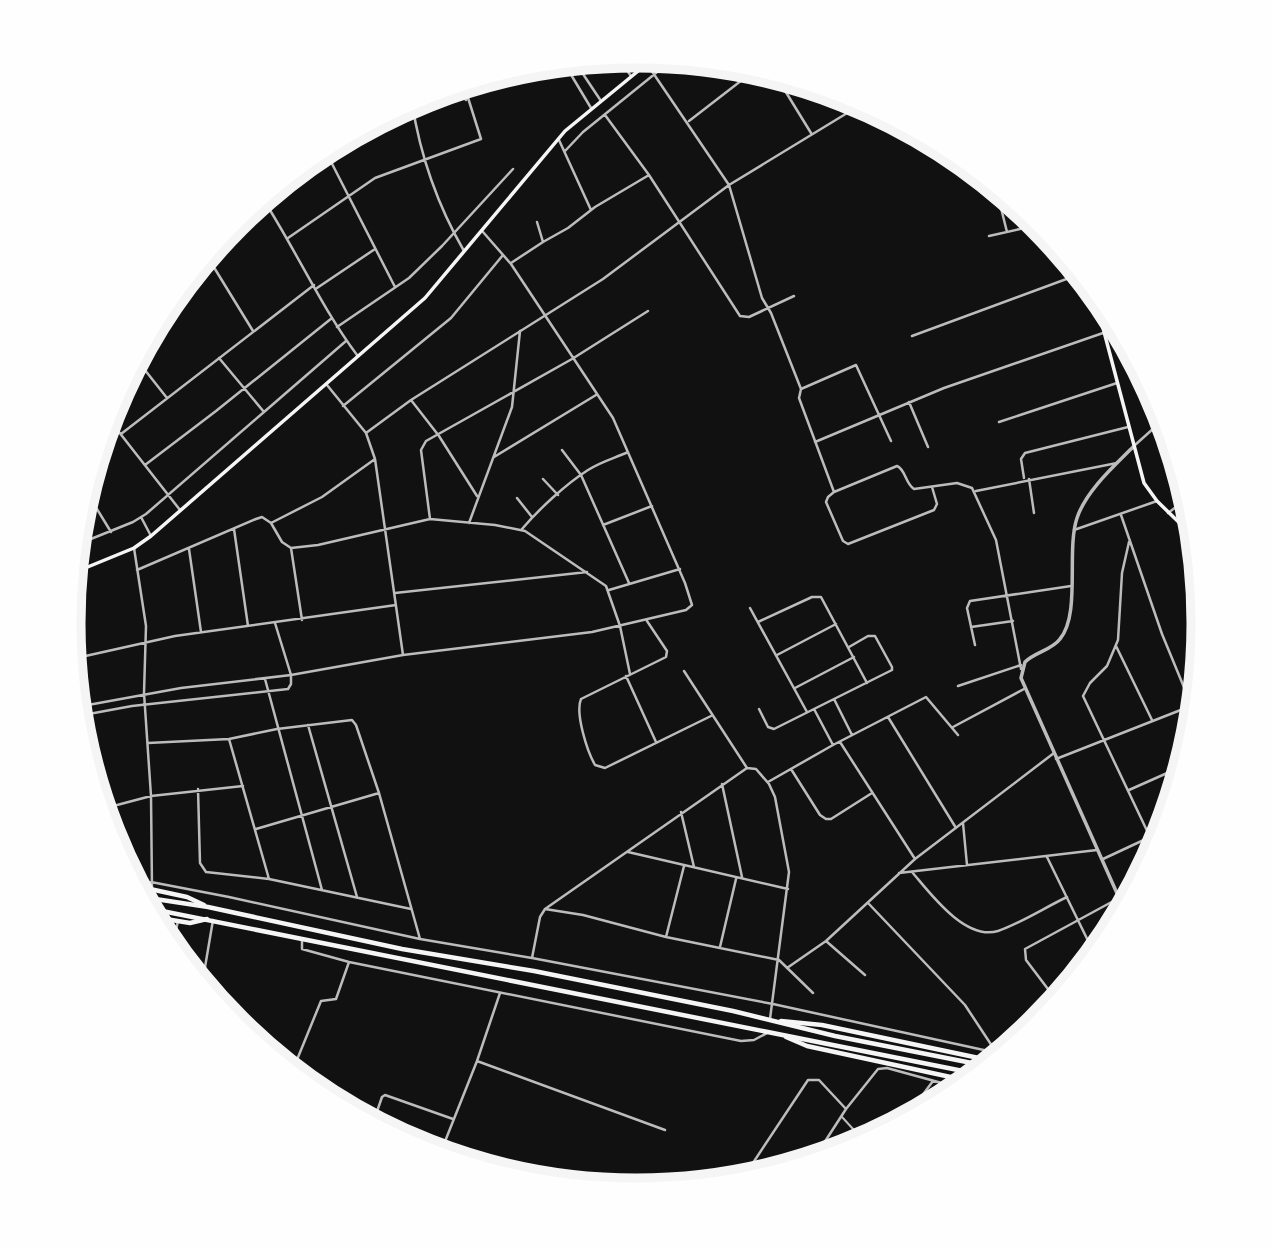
<svg xmlns="http://www.w3.org/2000/svg" width="1272" height="1247" font-family="'PT Sans Narrow',sans-serif">
<style>
.lines{fill:none;stroke-linecap:round;stroke-linejoin:round}
.pedestrian{stroke:#bcbcbc;stroke-width:2}
.minor{stroke:#bcbcbc;stroke-width:2.5}
.tertiary{stroke:#bcbcbc;stroke-width:3.5}
.secondary{stroke:#f5f5f5;stroke-width:3.5}
.primary{stroke:#f5f5f5;stroke-width:4.5}
.trunk{stroke:#f5f5f5;stroke-width:4.5}
.rim{fill:none;stroke:#f5f5f5;stroke-width:9}
</style>
<rect width="100%" height="100%" fill="#111"/>
<g class="lines">
<path class="pedestrian" d="M842,1117L865,1142"/>
<path class="minor" d="M618,58L631,76
M575,62L601,101
M564,63L591,108
M647,64L729,185L762,298L771,313L801,389L799,398L834,492
M776,76L811,133
M458,87L466,100
M412,103C420,154 438,206 464,251
M605,115L649,175L740,316L749,317L794,296
M689,121L755,70
M559,140L591,210
M325,150L395,287
M565,151L583,132L672,60
M996,188L1000,204
M263,199C296,250 321,307 357,355
M1007,232L1000,204L1010,200
M989,236L1020,229
M288,238L375,178L481,139L464,85
M543,242L568,228L595,207L649,175
M207,256L253,331
M511,263L543,242L537,222
M317,288L375,249
M176,293L214,268
M337,327L409,278L442,246L513,169
M912,336L1080,274
M137,360L167,398
M327,385L366,433L375,459L403,655
M801,389L856,365L891,441
M411,400L439,436L477,496
M909,402L928,447
M343,406L451,318L503,255
M264,412L346,341
M108,418L180,510
M999,422L1117,383
M366,433L411,400L603,279L729,185L862,104
M121,434L314,285
M815,442L944,388L1103,333
M1135,445L1164,419
M562,450L581,475L629,583
M494,457L596,395
M375,459L322,497L271,523L282,542L291,548L318,545L430,519L495,525L525,531L606,586L620,626L630,674
M145,465L216,411L332,318
M1024,478L1021,459L1025,453L1128,427
M543,479L558,495
M1029,479L1034,513
M932,487L937,504L934,510L848,544L843,541L826,502L828,497L834,492L897,466C906,470 905,483 914,489L957,483L972,488L996,540L1021,669
M86,491L111,532
M976,491L1117,463
M517,498L532,517
M83,501L91,498
M1168,513L1188,498
M1121,515L1162,634L1195,714
M141,517L151,536
M430,519L421,450L426,441L572,359L648,311
M469,523L512,407L520,331
M603,525L652,506
M234,529L248,626
M522,529C539,509 566,484 588,470C600,462 615,458 628,452
M1074,530L1157,501
M1129,542L1122,573L1118,640L1107,666L1090,683L1083,696L1150,837
M76,545L133,522L146,514L264,412L219,358
M134,548L146,626L144,693L151,796L152,889
M291,548L302,620
M189,549L201,632
M1198,567L1191,572L1190,579L1203,616
M137,570L256,519L262,517L271,523
M609,590L680,569
M395,593L587,572
M750,608L807,712
M647,621L667,651L666,657L581,699C575,713 587,751 595,765L605,768L711,716
M758,622L812,597H821L867,683
M275,623L291,675L403,655L592,632L686,610L692,605L685,583L613,418L511,264L483,232
M971,627L1013,621
M975,645L967,608L970,601L1071,586
M1116,646L1152,720
M777,655L836,624
M72,659L175,636L396,605
M684,671L747,768L756,769L769,784L775,797L789,872L770,1019
M626,676L656,742
M265,679L322,890
M958,686L1021,665
M795,688L854,657
M834,699L852,735
M77,707L181,688L291,675V684L288,689L132,706L78,716
M759,709L768,727L774,729L892,670V667L875,636H868L849,647
M814,709L833,745
M888,717L956,828
M308,725L357,897
M953,727L1024,689
M79,733L83,723L82,706
M229,739L269,879
M840,742L915,859
M148,743L229,739L277,729L352,720L356,725L379,793L420,939
M1056,759L1196,704
M791,769L820,815L826,819H831L872,793
M768,782L833,745L926,697L958,735
M722,784L742,877
M198,789L200,863L206,872L269,879L411,909
M1129,790L1183,766
M102,809L151,796L243,786
M681,812L694,867
M963,823L967,865
M256,829L379,793
M628,852L788,889
M1047,857L1095,955
M1103,859L1163,831
M912,872C930,893 965,941 998,931C1021,923 1044,908 1067,897
M899,873L1097,850
M151,882L229,897L420,939L532,958L773,1004L1002,1054
M869,904L965,1005L996,1052
M545,909L583,915L666,937L779,960L813,993
M666,937L684,866
M302,941V949L349,962L741,1041L754,1040L769,1032
M826,941L865,975
M720,947L736,879
M172,948L178,921
M532,958L540,917L545,909L747,768
M787,968L826,941L915,859L1054,753
M202,985L213,920
M1057,1001L1026,960L1025,949L1119,898
M477,1061L665,1130
M292,1072L321,1001L336,999L349,962
M904,1120L933,1081
M373,1123L382,1097L385,1095L453,1119
M440,1154L477,1061L500,993
M813,1160L846,1109L878,1069L887,1068L960,1088
M753,1164L774,1172
M741,1181L808,1080H819L846,1109"/>
<path class="tertiary" d="M1124,909L1021,678L1025,662C1035,652 1052,650 1060,639C1081,614 1066,551 1077,518C1086,491 1113,467 1133,447"/>
<path class="secondary" d="M1093,290L1144,483L1157,501L1195,538
M73,573L134,548L151,536L425,298L565,131L654,58"/>
<path class="primary" d="M136,886L187,897L204,905
M153,917L190,923L207,919
M781,1021L822,1025L993,1061
M786,1037L807,1046L969,1081"/>
<path class="trunk" d="M142,897L208,907L402,949L534,971L733,1011L835,1036L987,1066
M147,908L978,1074"/>
</g>
<path d="M0 0H1272V1247H0ZM81 623a555 555 0 1 1 1110 0a555 555 0 1 1-1110 0Z" fill="#fefefe" fill-rule="evenodd"/>
<path class="rim" d="M81 623a555 555 0 1 1 1110 0a555 555 0 1 1-1110 0Z"/>
</svg>
